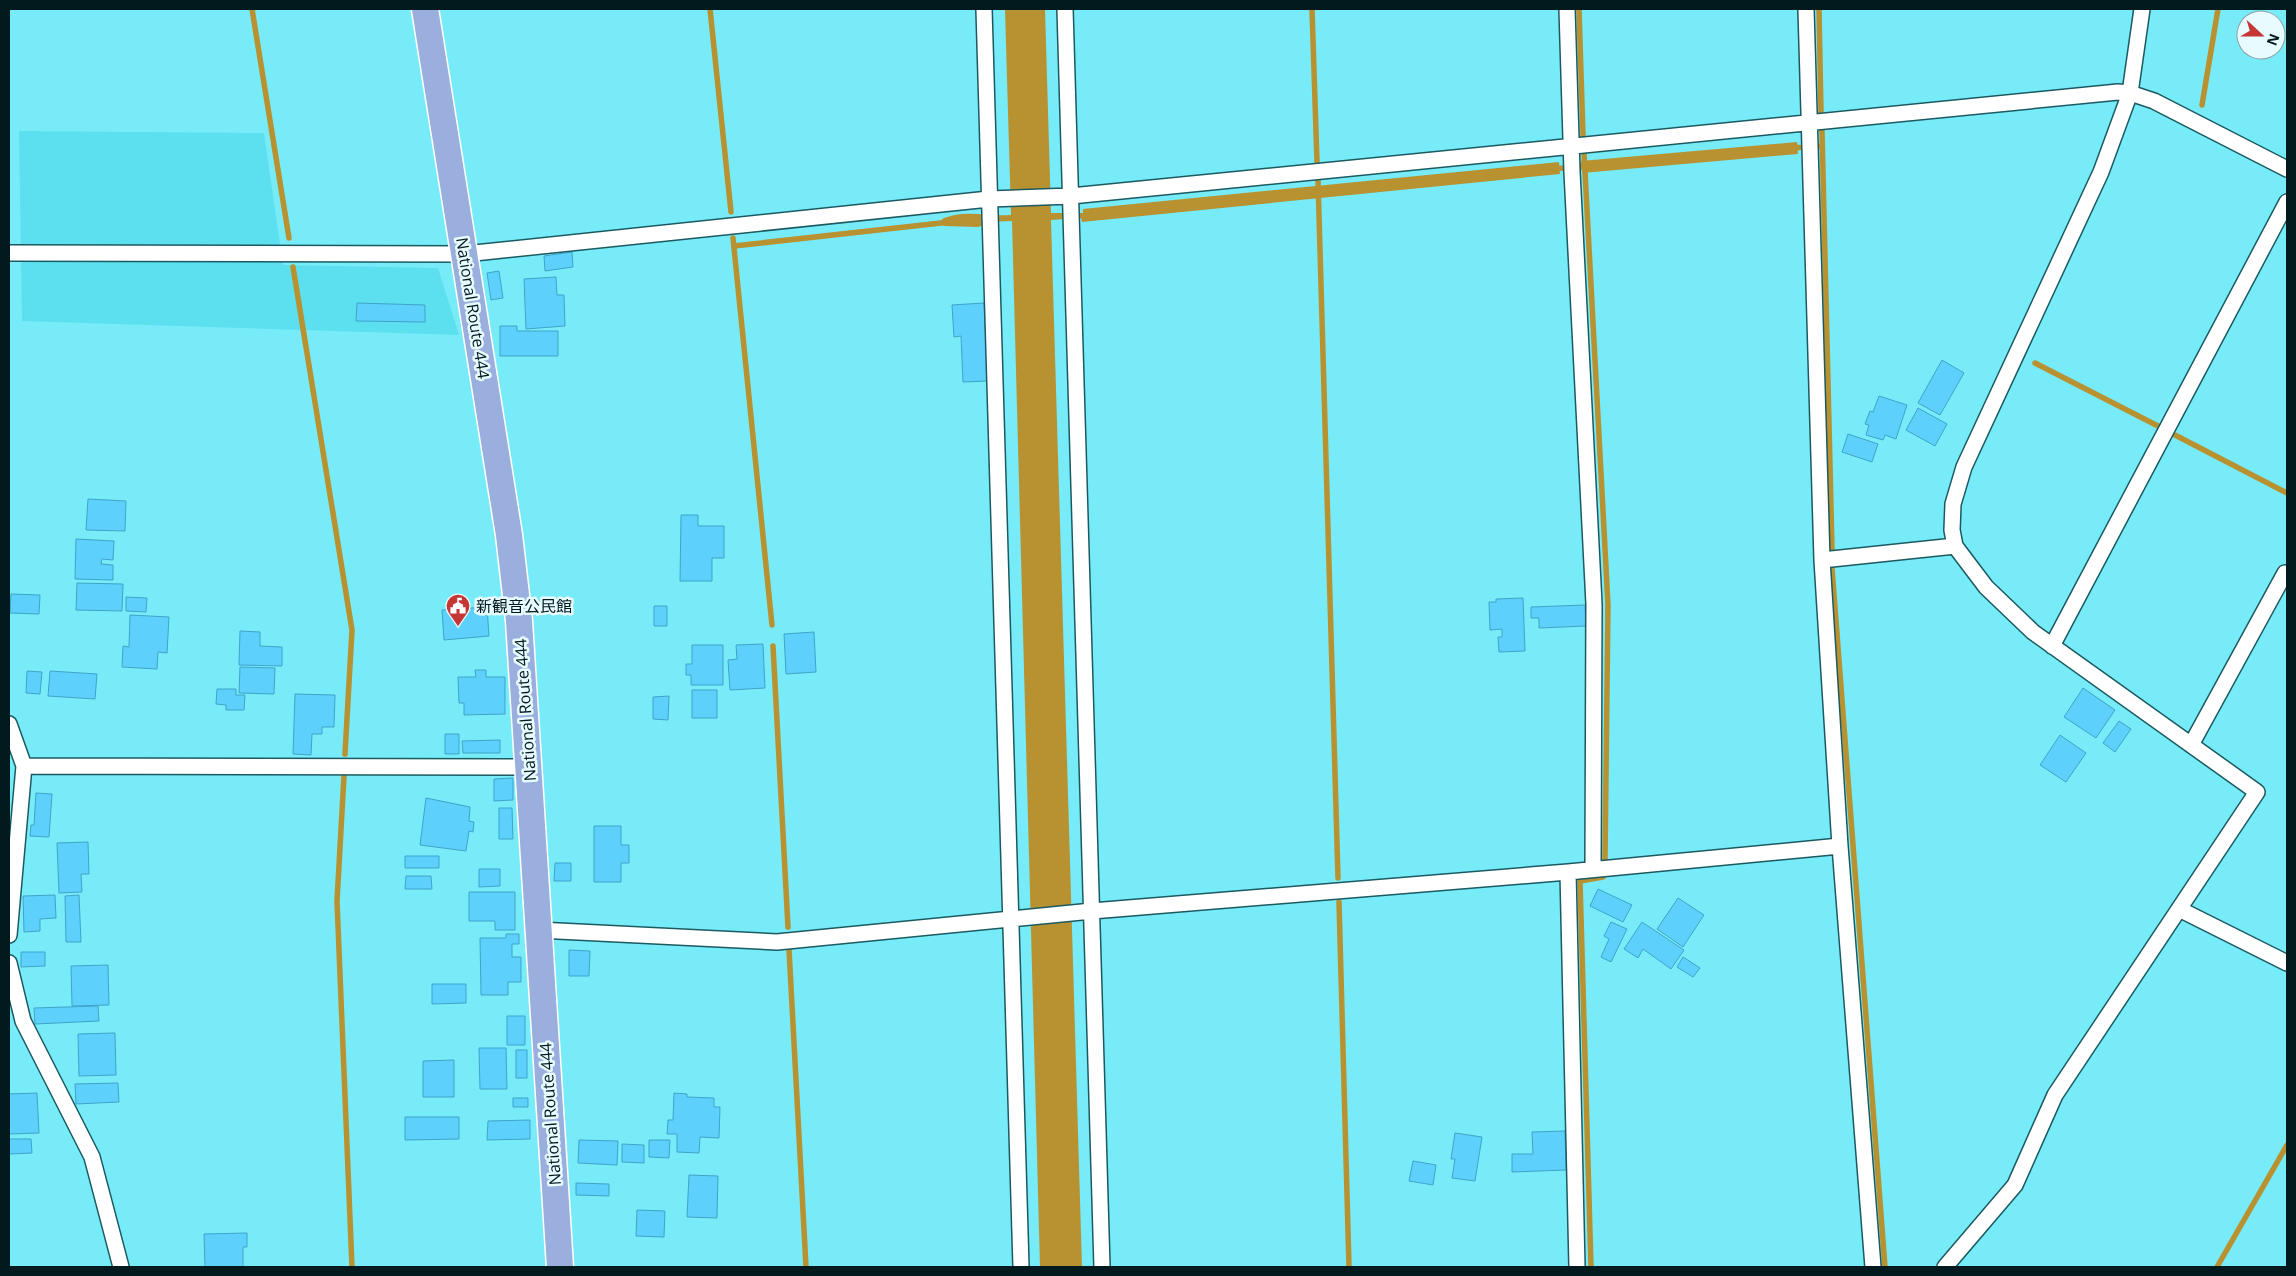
<svg xmlns="http://www.w3.org/2000/svg" width="2296" height="1276" font-family="'Open Sans','Noto Sans JP',sans-serif">
<style>
.built{fill:#5ce0ef}
.water{fill:#b89131}
.lines{fill:none;stroke-linecap:round;stroke-linejoin:round}
.stream{stroke:#b89131;stroke-width:5.5}
.building{fill:#5dd0fb;stroke:#3fa4c8}
.minor-casing{stroke:#1a5a61;stroke-width:18}
.trunk-casing{stroke:#fff;stroke-width:29}
.minor{stroke:#fff;stroke-width:15}
.trunk{stroke:#9aafde;stroke-width:26}
.labels{text-anchor:middle;stroke-width:5;stroke-linejoin:round;paint-order:stroke}
.street-label{font-size:16px;fill:#021a1d;stroke:#e8fcff}
.poi-label{font-size:16px;fill:#021a1d;stroke:#e8fcff;text-anchor:start}
</style>
<rect width="100%" height="100%" fill="#78ebf9"/>
<path class="built" d="M19,131L264,133L283,265L438,268L459,335L22,321Z"/>
<path class="water" d="M1005,9H1045L1051,213H1083V209L1559,162L1560,174L1082,222L1081,218L1051,220L1082,1267H1040L1012,221L984,222V225L978,227L944,226L942,219C966,209 985,217 1011,215Z
M1797,142L1798,154L1582,173L1581,161Z"/>
<g class="lines">
<path class="stream" d="M252,9L289,238
M710,9L731,212
M1312,9L1317,162
M1579,9L1583,135
M1819,9L1821,112
M2202,105L2218,9
M1822,131L1832,549
M1791,148L1822,146
M1584,153L1608,605L1605,861
M1552,169L1588,166
M1318,180L1338,878
M733,238L772,625
M734,246L950,222
M293,267L352,630L345,754
M2035,363L2158,426
M2175,435L2287,493
M1832,568L1885,1267
M773,646L788,927
M344,776L337,901L352,1267
M1339,902L1349,1267
M789,949L806,1267
M1591,1267L1580,881L1603,877
M2217,1267L2287,1145"/>
</g>
<path class="building" d="M572,252L573,267L545,271L544,256Z
M499,271L503,298L491,300L487,273Z
M556,277L557,295H564L565,326L526,329L524,279Z
M357,303L425,305V322L356,321Z
M984,303L988,381L963,382L961,336L954,337L952,305Z
M500,326H517V331H558V356H500Z
M1942,360L1964,373L1940,415L1918,403Z
M1879,396L1907,405L1896,439L1885,435L1883,440L1866,435L1869,425L1865,424L1870,411L1873,412Z
M1918,408L1947,424L1935,446L1906,430Z
M1848,434L1878,444L1872,462L1842,452Z
M88,499L126,501L125,531L86,530Z
M681,515H698V526H724V558H712V581H680Z
M76,539L114,541L113,560L102,559L101,564L113,565V580L75,579Z
M77,583L123,584L122,611L76,610Z
M11,594L40,595L39,614L10,613Z
M126,597L147,598L146,612L126,611Z
M1523,598L1525,651L1499,652L1498,637H1502V629L1490,630L1489,602H1496V599Z
M1585,605L1586,626L1539,628V618H1531V607Z
M654,606H667V626H654Z
M487,607L489,636L444,640L442,610Z
M130,615L169,617L167,653L158,652L157,669L122,667L123,646L129,647Z
M240,631L260,632V646L282,647V666L239,665Z
M814,632L816,672L786,674L784,634Z
M763,644L765,688L730,690L728,660L737,659L736,645Z
M692,645H723V685H691V675H686V664H692Z
M240,667L275,668L274,694L239,693Z
M475,670H486V677H505V714L464,715V703H459L458,677H476Z
M27,671L42,672L40,694L26,693Z
M50,671L97,674L95,699L48,696Z
M2083,688L2115,710L2096,738L2064,717Z
M217,689H236V695H245L244,710H226V705L216,704Z
M692,690H717V718H692Z
M295,694L335,695L334,727H322V734H312L311,755L293,754Z
M669,696L668,720L653,719V697Z
M2119,721L2131,729L2115,752L2103,743Z
M445,734H459V754H445Z
M2060,735L2086,753L2066,782L2040,765Z
M500,740V753H463L462,741Z
M513,778V800L494,801V779Z
M36,793L52,794L49,837L30,836L31,825H34Z
M426,798L470,807L469,821L474,822L473,832L469,831L466,851L420,845Z
M499,808H512L513,839H499Z
M594,826H621V845H629V863H621V882H594Z
M88,842L89,874H81L82,892L59,893L57,843Z
M405,856H439V868H405Z
M555,863H571V881H554Z
M479,869H500V886L479,887Z
M406,876H431L432,889H405Z
M1598,889L1632,905L1623,922L1590,906Z
M469,892H515V930H495V921H469Z
M55,895L56,918L40,919V931L24,932L23,896Z
M79,895L81,942H66L65,896Z
M1678,898L1704,915L1683,947L1657,929Z
M1611,922L1627,929L1611,962L1601,957L1609,939L1604,936Z
M1642,922L1684,950L1671,969L1643,949L1638,958L1624,949Z
M506,934H519V944H512V957H521V982H508V995H481L480,938H506Z
M569,950L590,951L589,976H569Z
M21,952H45V966L21,967Z
M1683,957L1700,968L1693,977L1677,967Z
M108,965L109,1005L72,1006L71,966Z
M432,984H466V1003L432,1004Z
M98,1006L99,1021L35,1024L34,1008Z
M507,1016H525V1045H507Z
M115,1033L116,1075L79,1076L78,1034Z
M479,1048H506L507,1089H480Z
M516,1050H527V1078H516Z
M454,1060V1097H423V1061Z
M118,1083L119,1102L76,1104L75,1084Z
M37,1093L39,1133L9,1134V1094Z
M674,1093L687,1094V1097L714,1098V1107H720L719,1138L700,1137L699,1153L677,1152V1134H667L668,1120H673Z
M513,1098H528V1107H513Z
M405,1117H459V1139L405,1140Z
M530,1120V1139L487,1140L488,1121Z
M1565,1131L1566,1170L1512,1172V1154H1533L1532,1132Z
M1455,1133L1482,1137L1475,1181L1452,1178L1455,1159H1451Z
M9,1139H31L32,1153L9,1154Z
M579,1140L618,1141L617,1165L578,1163Z
M649,1140H670L669,1158L649,1157Z
M622,1144L644,1145V1163L622,1162Z
M1413,1161L1436,1165L1433,1185L1409,1181Z
M689,1175L718,1176L717,1218L687,1217Z
M576,1183L609,1184V1196L576,1195Z
M637,1210L665,1211L664,1237L636,1236Z
M247,1233V1247H243V1267H205L204,1234Z"/>
<g class="lines">
<defs>
<path id="minor" d="M984,9L1021,1267
M1065,9L1102,1267
M1567,9L1572,172L1594,604L1593,869
M1806,9L1822,560L1840,846L1873,1267
M9,253L465,254L989,199L1071,196L2118,92L2130,93L2154,101L2287,169
M1822,560L1955,546
M2052,646L2287,202
M9,724L24,766L9,935
M2191,745L2285,573L2287,574
M24,766L529,767
M1568,872L1577,1267
M2179,909L2287,963
M538,930L777,942L1092,911L1568,872L1840,846
M9,963L23,1021L92,1157L121,1267
M1945,1267L2015,1185L2055,1095L2257,792L2033,632L1986,587L1955,546L1952,530L1953,504L1964,467L2101,172L2130,93L2142,9"/>
<path id="trunk" d="M425,9L509,535L519,621L560,1267"/>
</defs>
<use href="#minor" class="minor-casing"/>
<use href="#trunk" class="trunk-casing"/>
<use href="#minor" class="minor"/>
<use href="#trunk" class="trunk"/>
</g>
<defs>
<symbol id="civic-pin" viewBox="-11 -11 22 30"><path d="M0 17L-7.5 6A9.5 9.5 0 1 1 7.5 6Z" fill="#c53635" stroke="#e8fcff"/><path d="M-.6-6.5H3V-4.5H.6V-3L4-1V1h2V6H-6V1h2V-1L-.6-3ZM-1.2 2.5V6h2.4V2.5Z" fill="#fff"/></symbol>
</defs>
<g fill-rule="evenodd">
<use href="#civic-pin" x="444" y="592" width="28" height="38"/>
</g>
<g class="labels">
<g class="street-label">
<text transform="translate(473 308) rotate(81)" y="6">National Route 444</text>
<text transform="translate(525 710) rotate(-94)" y="6">National Route 444</text>
<text transform="translate(550 1114) rotate(-94)" y="6">National Route 444</text>
</g>
<g class="poi-label">
<text x="476" y="612">新観音公民館</text>
</g>
</g>
<rect width="2296" height="1276" fill="none" stroke="#021a1d" stroke-width="20"/>
<g transform="translate(2261 35) rotate(111)"><circle r="24" fill="#e8fcff" stroke="#8ca2a5"/>
<path d="M0-4L9 19L0 12L-9 19Z" fill="#c53635"/>
<text y="-8" font-size="14" font-weight="bold" text-anchor="middle" fill="#021a1d">N</text>
</g>
</svg>
